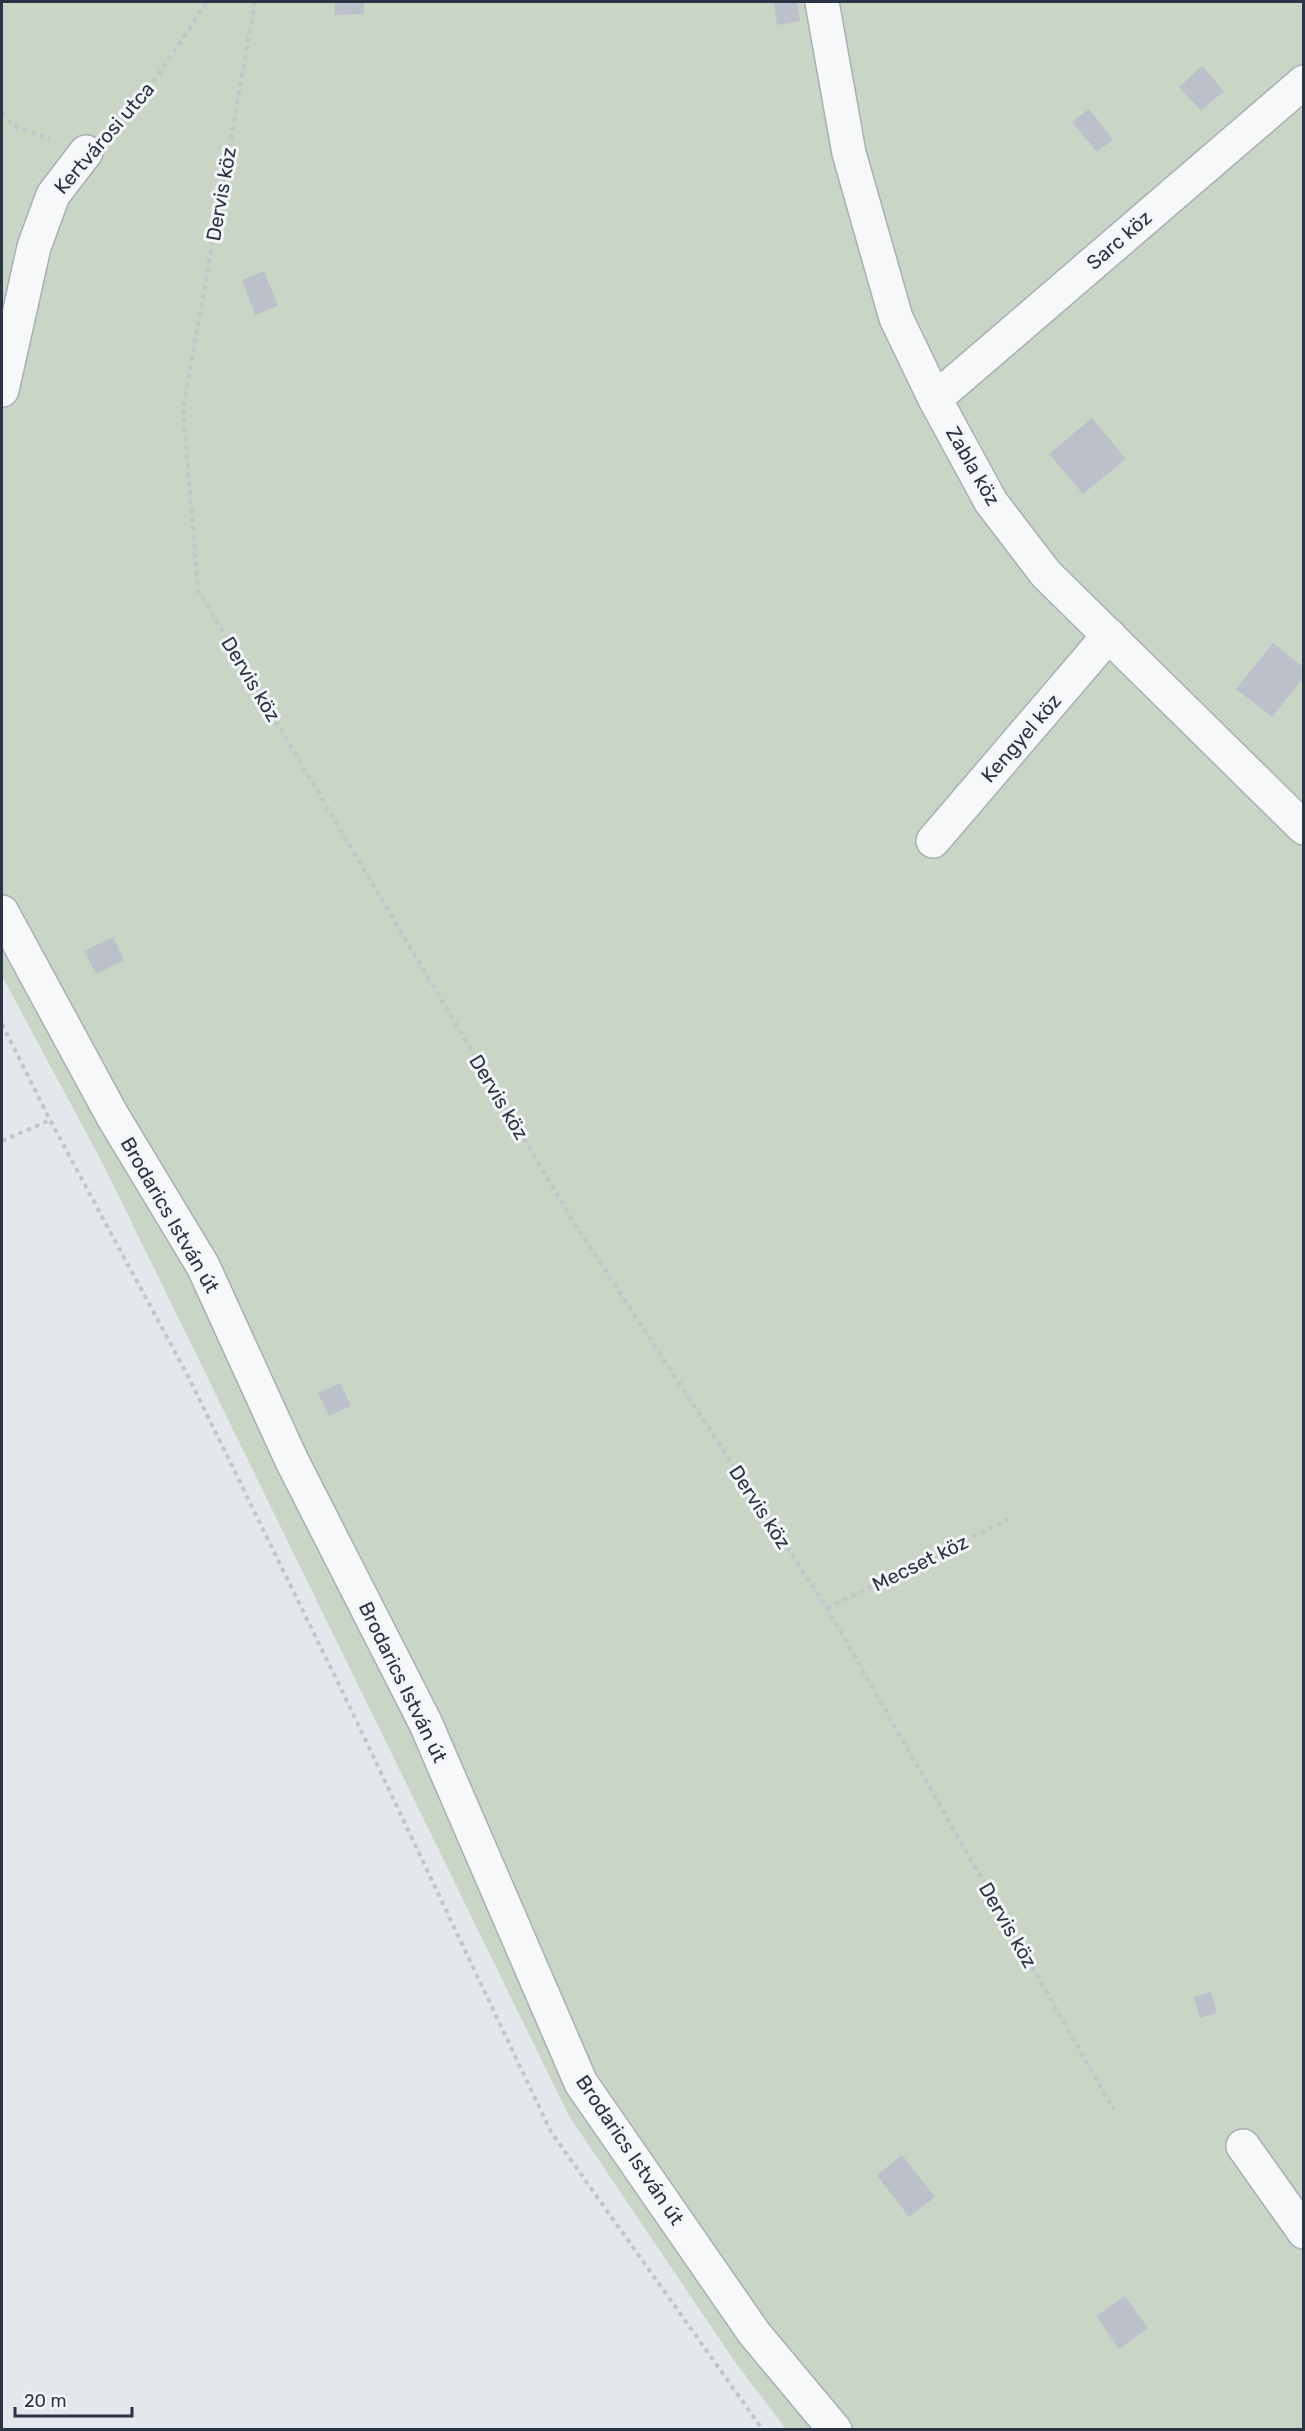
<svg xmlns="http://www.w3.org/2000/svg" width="1305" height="2431" font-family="Rubik,sans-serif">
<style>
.green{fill:#c9d6c5}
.building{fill:#bbc0ca}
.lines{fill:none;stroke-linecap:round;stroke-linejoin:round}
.minor-casing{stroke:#a9aeb7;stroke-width:36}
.path{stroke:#c2c5cb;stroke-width:4;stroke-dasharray:4.5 4.5;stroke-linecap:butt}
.minor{stroke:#f7f8fa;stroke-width:33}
.labels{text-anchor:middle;stroke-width:6;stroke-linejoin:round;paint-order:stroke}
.street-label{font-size:20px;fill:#2b3445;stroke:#f4f6f9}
</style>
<rect width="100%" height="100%" fill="#e4e7ec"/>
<path class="green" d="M2,2H1303V2429H786L735,2362L569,2116L103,1164L2,976Z"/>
<path class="building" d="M335,2H364V14L335,15Z
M774,2H797L800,21L777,25Z
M1202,66L1224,91L1201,111L1179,87Z
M1089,109L1113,139L1097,152L1072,122Z
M264,271L278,306L255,315L242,280Z
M1092,418L1126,459L1083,494L1049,454Z
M1273,643L1304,668V677L1272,717L1236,689Z
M113,937L124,960L96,974L84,951Z
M340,1383L351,1406L329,1416L318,1393Z
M1211,1992L1217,2013L1200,2018L1194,1997Z
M902,2155L935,2197L909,2217L877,2175Z
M1125,2296L1148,2328L1119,2349L1096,2316Z"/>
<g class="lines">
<defs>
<path id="minor" d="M822,2L849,153L896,318L935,399L991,502L1046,574L1304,828
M2,390L34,247L53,195L86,152
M935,399L1304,82
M933,841L1109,635
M2,912L112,1115L203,1266L292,1461L425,1722L581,2083L754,2333L835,2430
M1243,2146L1304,2232"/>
</defs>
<use href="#minor" class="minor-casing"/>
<path class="path" d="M255,2L183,409L198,590L576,1226L827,1608L1114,2110
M2,113L14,126L50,139
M112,129L142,99L207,2
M2,1024L50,1120L189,1378L347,1701L551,2132L763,2430
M2,1141L50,1120
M827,1608L1013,1517"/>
<use href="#minor" class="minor"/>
</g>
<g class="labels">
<g class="street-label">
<text transform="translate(104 138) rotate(-49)" y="7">Kertvárosi utca</text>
<text transform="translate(221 194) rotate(-80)" y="7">Dervis köz</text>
<text transform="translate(1119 240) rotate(-41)" y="7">Sarc köz</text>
<text transform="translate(973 466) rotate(60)" y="7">Zabla köz</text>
<text transform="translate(251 679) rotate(59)" y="7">Dervis köz</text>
<text transform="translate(1021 738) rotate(-49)" y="7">Kengyel köz</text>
<text transform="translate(499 1097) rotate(59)" y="7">Dervis köz</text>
<text transform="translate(170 1215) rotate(60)" y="7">Brodarics István út</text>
<text transform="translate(760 1507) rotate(57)" y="7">Dervis köz</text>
<text transform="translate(920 1563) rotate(-26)" y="7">Mecset köz</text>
<text transform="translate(403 1682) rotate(64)" y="7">Brodarics István út</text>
<text transform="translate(1008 1925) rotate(60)" y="7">Dervis köz</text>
<text transform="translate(630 2150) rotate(56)" y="7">Brodarics István út</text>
</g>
</g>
<rect width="1305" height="2431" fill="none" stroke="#2b3445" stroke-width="6"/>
<path d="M15 2407v9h117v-9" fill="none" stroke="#2b3445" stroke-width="3"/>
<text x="24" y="2407" font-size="18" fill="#2b3445" stroke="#f4f6f9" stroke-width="4.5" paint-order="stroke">20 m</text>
</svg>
